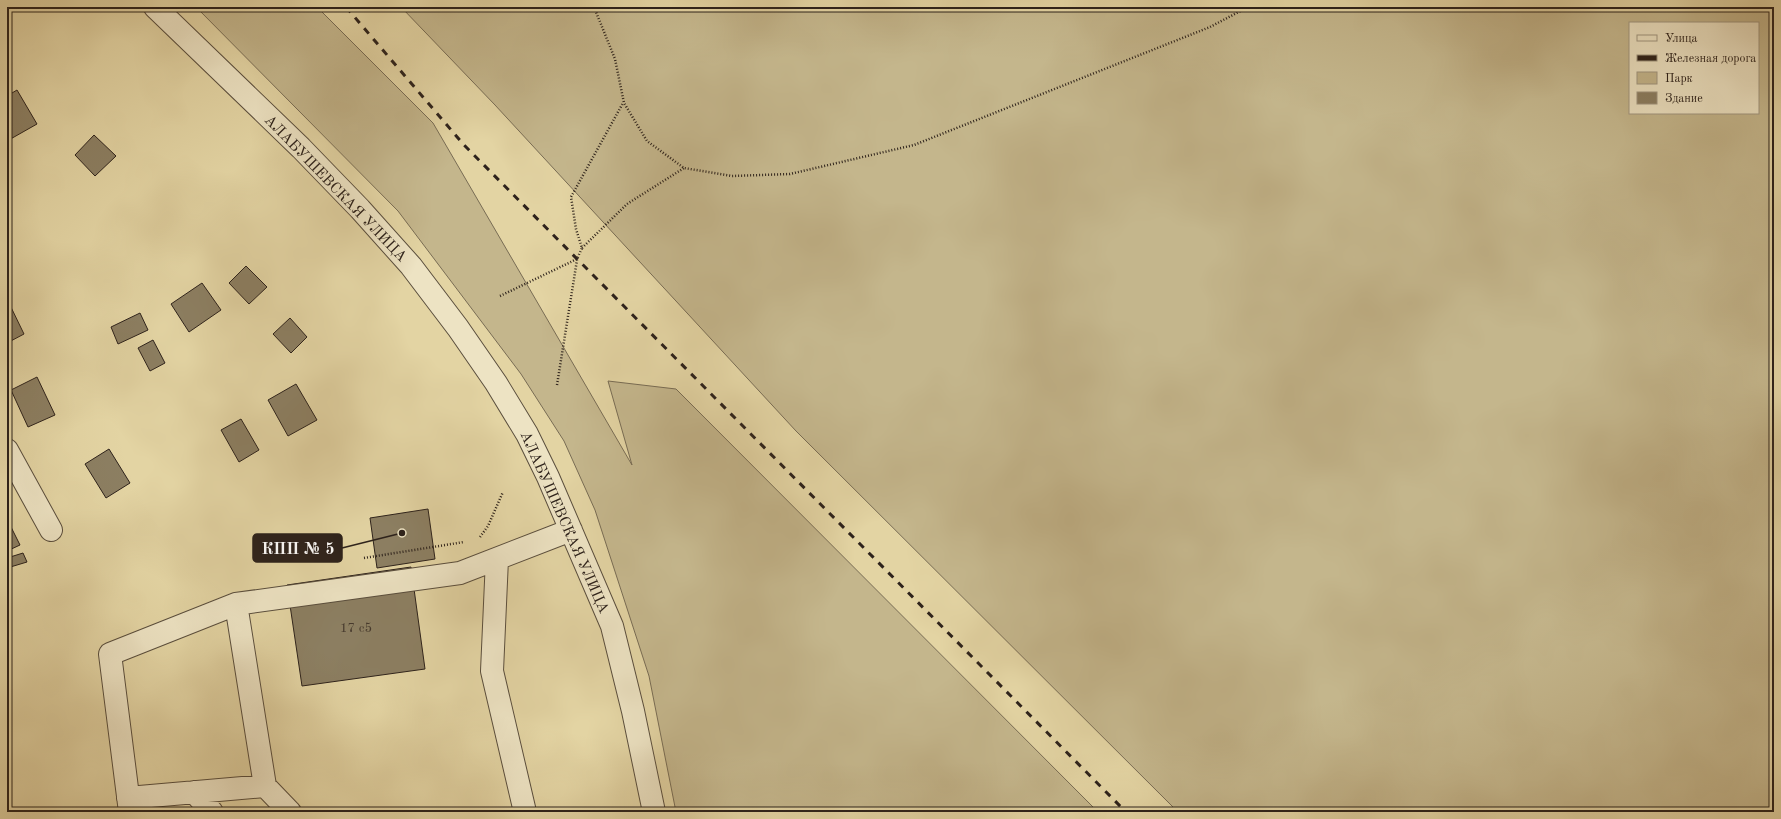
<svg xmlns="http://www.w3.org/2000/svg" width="1781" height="819" font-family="'Old Standard TT',serif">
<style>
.green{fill:#c4b68c;stroke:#786c54;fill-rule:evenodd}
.building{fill:#8c7f62;stroke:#2d221b}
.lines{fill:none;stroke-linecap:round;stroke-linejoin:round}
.minor-casing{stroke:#5a4e3d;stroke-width:24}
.path{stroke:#2d221b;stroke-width:2.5;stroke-dasharray:1 2;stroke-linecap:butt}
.minor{stroke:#ede3c3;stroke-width:22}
.rail{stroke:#2d221b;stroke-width:3;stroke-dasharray:7 7;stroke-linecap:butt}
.labels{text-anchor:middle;stroke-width:3;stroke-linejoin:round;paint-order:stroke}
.number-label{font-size:13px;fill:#45392d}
.street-label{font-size:15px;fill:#2d221b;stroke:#ede3c3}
.leader{fill:none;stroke:#2d221b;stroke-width:1.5}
.callout-dot{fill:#2d221b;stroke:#ede3c3;stroke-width:1.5}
.callout{fill:#2d221b;stroke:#2d221b;stroke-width:1.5}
.callout-label{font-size:16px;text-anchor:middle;font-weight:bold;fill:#fff}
</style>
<rect width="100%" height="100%" fill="#e3d4a3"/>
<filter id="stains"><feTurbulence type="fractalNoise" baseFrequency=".005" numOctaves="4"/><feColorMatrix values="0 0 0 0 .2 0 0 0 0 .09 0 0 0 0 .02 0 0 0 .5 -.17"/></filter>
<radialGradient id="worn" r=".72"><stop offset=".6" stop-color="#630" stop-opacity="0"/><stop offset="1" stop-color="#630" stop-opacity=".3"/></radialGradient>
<path class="green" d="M196,7H317L433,123L632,465L608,381L676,389L1098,812H676L649,676L595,510L564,441L521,374L398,211Z
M401,7H1774V812H1178L796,431L495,105ZM1630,23H1758V113H1630Z"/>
<path class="building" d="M17,90L37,124L7,141V96Z
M94,135L116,156L95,176L75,155Z
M246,266L267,287L249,304L229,283Z
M202,283L221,310L189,332L171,304Z
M7,299L24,334L7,343Z
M140,313L148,330L118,344L111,327Z
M290,318L307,337L291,353L273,334Z
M153,340L165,363L150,371L138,348Z
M37,377L55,415L28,427L11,390Z
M296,384L317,420L288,436L268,400Z
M241,419L259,450L239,462L221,430Z
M109,449L130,483L106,498L85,464Z
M428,509L435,559L377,568L370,518Z
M7,519L20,545L7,551Z
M23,553L27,562L7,568V558Z
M411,567L425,669L302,686L287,585Z"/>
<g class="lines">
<defs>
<path id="minor" d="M155,7L301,148L360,209L411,266L458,328L496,383L527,434L548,477L612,626L633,711L654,812
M7,450L51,530
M497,559L492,671L525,812
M236,604L265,786L290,812
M194,792L212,812
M128,798L265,786
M130,812L110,654L236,604L460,573L571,530"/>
</defs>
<use href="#minor" class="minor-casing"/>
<path class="path" d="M594,7L615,59L624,103L647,141L684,168L732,176L790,174L914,145L1210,27L1248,7
M582,248L627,204L684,168
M500,296L577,259L582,248L576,229L571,197L623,103
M557,385L577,260
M480,537L488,526L503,492
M364,558L464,542"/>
<use href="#minor" class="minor"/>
<path class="rail" d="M346,7L464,145L1126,812"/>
</g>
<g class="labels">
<g class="number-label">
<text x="356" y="632">17 с5</text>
</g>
<g class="street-label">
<text transform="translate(336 188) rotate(46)" y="5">АЛАБУШЕВСКАЯ УЛИЦА</text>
<text transform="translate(565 522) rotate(66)" y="5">АЛАБУШЕВСКАЯ УЛИЦА</text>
</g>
</g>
<path class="leader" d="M402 533L342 548"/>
<circle class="callout-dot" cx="402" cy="533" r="4"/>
<rect class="callout" x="253" y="534" width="89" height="28" rx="4"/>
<g class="callout-label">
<text x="298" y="554">КПП № 5</text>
</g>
<rect width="1781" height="819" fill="none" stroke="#e3d4a3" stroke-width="24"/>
<rect x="8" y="8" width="1765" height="803" fill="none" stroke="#2d221b" stroke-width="2"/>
<rect x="12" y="12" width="1757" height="795" fill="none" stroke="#2d221b"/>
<rect x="1629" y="22" width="130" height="92" fill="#ede3c3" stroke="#a09680"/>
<rect x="1637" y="35" width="20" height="6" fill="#ede3c3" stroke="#a09680"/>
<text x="1665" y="42" font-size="12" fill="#2d221b">Улица</text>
<rect x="1637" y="55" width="20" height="6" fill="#2d221b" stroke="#a09680"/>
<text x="1665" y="62" font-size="12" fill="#2d221b">Железная дорога</text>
<rect x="1637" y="72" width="20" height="12" fill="#c4b68c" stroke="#a09680"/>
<text x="1665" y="82" font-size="12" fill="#2d221b">Парк</text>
<rect x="1637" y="92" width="20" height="12" fill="#8c7f62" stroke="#a09680"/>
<text x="1665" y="102" font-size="12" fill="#2d221b">Здание</text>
<rect width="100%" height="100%" filter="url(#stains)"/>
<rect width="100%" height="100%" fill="url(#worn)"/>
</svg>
